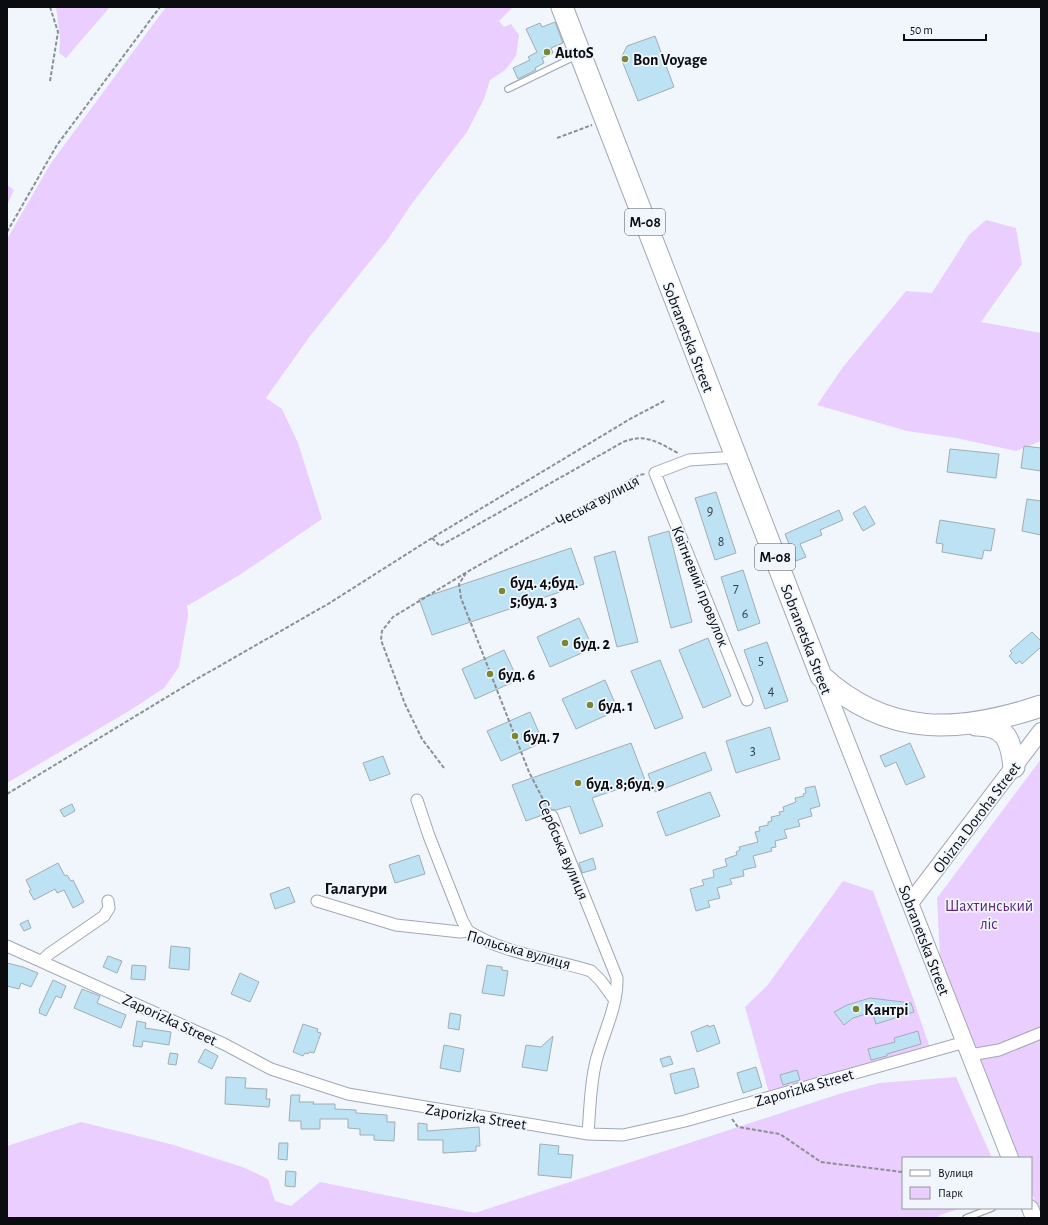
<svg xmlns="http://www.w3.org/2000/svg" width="1048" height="1225" font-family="'Alegreya Sans',sans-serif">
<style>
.green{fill:#eaceff}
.building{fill:#bce2f3;stroke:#a0adb3}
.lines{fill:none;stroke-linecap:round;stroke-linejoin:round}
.lane-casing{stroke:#a0a8b3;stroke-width:8}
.street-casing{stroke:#a0a8b3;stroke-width:13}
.secondary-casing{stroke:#a0a8b3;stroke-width:18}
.highway-casing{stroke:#a0a8b3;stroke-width:23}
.path{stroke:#8b8f94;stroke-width:2;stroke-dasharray:4 2;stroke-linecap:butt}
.lane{stroke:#fff;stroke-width:5.5}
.street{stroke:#fff;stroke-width:11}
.secondary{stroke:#fff;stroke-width:16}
.highway{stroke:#fff;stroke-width:21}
.poi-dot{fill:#7b8734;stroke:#f1f6fd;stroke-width:1.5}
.labels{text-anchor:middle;stroke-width:3.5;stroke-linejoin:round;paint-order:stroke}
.number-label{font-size:14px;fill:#364249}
.shield{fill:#f1f6fd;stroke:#4f5257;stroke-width:1}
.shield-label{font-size:15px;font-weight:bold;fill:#0a0c10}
.poi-label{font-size:16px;font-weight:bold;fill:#0a0c10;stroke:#f1f6fd;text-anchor:start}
.street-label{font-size:16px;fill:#0a0c10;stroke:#f1f6fd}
.park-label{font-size:16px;fill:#5e267d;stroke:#f1f6fd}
.neighbourhood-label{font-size:17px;font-weight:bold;fill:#0a0c10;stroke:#f1f6fd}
</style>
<rect width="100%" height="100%" fill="#f1f6fd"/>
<path class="green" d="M56,7H110L66,58L59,53L60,38Z
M166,7H513L499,21L504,27L511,24L519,35L516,56L505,70L490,80L484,99L467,132L413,202L388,239L310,336L266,398L282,409L298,443L322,519L241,574L187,606L188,615L179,667L164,688L129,711L7,783V239L51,163Z
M7,185L14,190L7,205Z
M986,220L1016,228L1022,264L981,322L1041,333V441L1016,451L956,438L907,431L817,405L843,367L906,291L932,293L969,235Z
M1041,759V1215L1031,1191V1158H1017L940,957L937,898Z
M843,881L873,891L913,998L930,1048L769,1093L745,1007L767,986Z
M956,1077L992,1158H903V1208H962L940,1215L937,1218H7V1146L81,1122L174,1145L245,1168L268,1179L275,1201L291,1206L320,1182L475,1213L839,1094L879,1083Z"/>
<path class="building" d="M555,22L563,43L551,48L553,53L542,58L544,63L535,68L536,70L518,79L513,68L530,60L528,57L537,52L526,29L540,23L542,27Z
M655,36L674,87L638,101L621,58L627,46Z
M1024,446L1041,448V471L1021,468Z
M950,449L999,454L996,478L947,472Z
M716,492L736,553L715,560L695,498Z
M1027,499L1041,501V535L1022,531Z
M865,506L875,524L863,531L853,513Z
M839,510L843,520L820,530L822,535L800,544L806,557L796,561L785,534Z
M940,520L995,529L991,551L984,550L982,559L942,552L943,544L936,543Z
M669,531L692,622L671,628L648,537Z
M571,548L584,584L432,635L419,599Z
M615,551L638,642L617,647L594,557Z
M743,570L760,623L738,631L721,577Z
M579,618L593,648L550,667L537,637Z
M1032,632L1041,641V647L1022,664L1020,661L1016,664L1009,656L1012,653L1010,651Z
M708,638L731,696L703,708L679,650Z
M767,642L788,701L765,709L744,650Z
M504,650L518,680L475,699L462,669Z
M660,660L683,718L655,729L631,671Z
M605,680L618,710L576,729L562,699Z
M530,712L543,742L501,761L487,731Z
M770,727L780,759L736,773L726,741Z
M631,743L645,780L592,798L603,826L580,834L570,806L556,810L550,809L545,814L526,821L512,785Z
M910,743L925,777L906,785L896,762L885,767L880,756Z
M705,752L712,770L655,792L648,774Z
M383,756L390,774L370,781L363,763Z
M815,786L820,806L810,809L812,816L798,820L800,826L784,830L787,838L775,841L776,847L771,848L772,851L753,856L756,867L743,870L744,876L730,879L732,884L717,888L720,898L708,901L710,907L696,911L690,889L704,885L702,880L714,877L713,870L727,866L725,859L737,855L736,852L740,850L739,847L758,842L755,832L760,831L759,827L768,825V822L772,821L771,817L780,815L779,812L784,811L783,807L796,802L795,798L804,796L803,794L806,793L805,788Z
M710,792L720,816L666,836L657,812Z
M72,804L75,811L64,817L60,810Z
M419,855L425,874L395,883L389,865Z
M593,858L596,869L582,873L579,863Z
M58,863L65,876L67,875L71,881L73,880L84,902L73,908L64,890L57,893L55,889L34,900L29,891L31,890L26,880Z
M289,887L295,902L275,909L270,894Z
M28,920L31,928L24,931L20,924Z
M171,946L190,948L189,970L169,968Z
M108,956L122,961L117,973L103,967Z
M7,963L23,967L38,973L31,987L21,983L19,989L7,986Z
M132,965L146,966L145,980L131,979Z
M487,965L502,967V970L508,971L504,996L482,993Z
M240,973L259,982L250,1002L231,994Z
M53,980L66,986L61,998L56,996L46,1016L39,1013L40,1010H39Z
M82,989L100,996L97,1003L126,1015L121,1028L74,1008Z
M870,998L911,1003L914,1012L876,1024L872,1012L853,1018L844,1025L834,1012L847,1005Z
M450,1013L461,1015L459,1030L448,1028Z
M137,1021L146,1023L145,1028L171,1032L169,1045L143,1041L142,1047L133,1046Z
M303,1024L318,1029L317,1032L321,1033L314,1053L309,1052L308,1054L305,1053L303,1056L293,1052Z
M708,1025L709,1027L714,1025L720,1043L697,1052L691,1032Z
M918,1031L921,1044L887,1054V1056L871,1060L868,1049L895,1042L894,1038Z
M553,1036L547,1071L522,1067L526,1045L541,1047Z
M444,1045L464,1049L460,1072L440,1068Z
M205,1049L218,1056L212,1069L198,1062Z
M170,1053L178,1054L176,1065L168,1064Z
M670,1056L673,1064L663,1067L660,1059Z
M756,1067L762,1087L743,1093L737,1073Z
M694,1068L699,1087L675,1094L670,1074Z
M797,1070L800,1080L783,1085L780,1075Z
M226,1077L246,1078L245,1088L267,1089L266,1099H270L269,1107L225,1104Z
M291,1095H300L299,1102H314L313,1104H335V1109L356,1110V1113L387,1115V1122H395L394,1141L374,1140V1135H360V1129L348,1128V1119H320V1129H301V1121H289Z
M418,1123L427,1124V1131L479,1127L480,1146H476V1151L443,1153V1140H418Z
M279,1143H288L287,1160L278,1159Z
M540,1144L559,1146L558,1154L573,1155L571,1178L538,1175Z
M286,1171L296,1172L295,1187L285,1186Z"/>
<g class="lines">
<defs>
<path id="lane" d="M508,89L576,56
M966,1218L992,1208"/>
<path id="street" d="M736,457L689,460L655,473L747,700
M417,800L429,836L462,920L468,931
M552,816L617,978C618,1006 603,1034 596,1061C590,1085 590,1109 588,1134
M317,901L396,925L460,932L468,931C504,954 550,958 591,971L601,981L614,999
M7,946L224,1044L271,1069L348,1094L588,1134L623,1135L685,1121L965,1042
M42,961L49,954L104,916L109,908L108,901
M970,1055L999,1050L1041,1033"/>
<path id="secondary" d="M821,676L1010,1158
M911,902L1041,731
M1030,1208L1034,1218"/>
<path id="highway" d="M562,7L821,676C888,738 960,733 1041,706
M976,725C1006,725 1011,740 1014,767"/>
</defs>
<use href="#lane" class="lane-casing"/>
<use href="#street" class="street-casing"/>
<use href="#secondary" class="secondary-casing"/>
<use href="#highway" class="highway-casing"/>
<path class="path" d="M50,7L58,32L50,81
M557,138L592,125
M7,232L57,145L160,7
M432,538L440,546L623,442C646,433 657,442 678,453
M466,573L459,584L461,598L529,772L547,807
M444,768L422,739L405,704L381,640L382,631L393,617L467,572L639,475L645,474
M7,794L195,680L328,604L432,538L630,419L666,400
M732,1119L738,1127L780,1134L821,1162L903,1172"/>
<use href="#lane" class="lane"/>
<use href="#street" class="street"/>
<use href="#secondary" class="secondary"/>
<use href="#highway" class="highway"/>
</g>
<g class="poi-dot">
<circle cx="547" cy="52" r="4"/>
<circle cx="625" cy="59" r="4"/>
<circle cx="502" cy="591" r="4"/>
<circle cx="565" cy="643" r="4"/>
<circle cx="490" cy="674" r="4"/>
<circle cx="590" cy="705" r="4"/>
<circle cx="515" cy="736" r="4"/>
<circle cx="578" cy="783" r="4"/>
<circle cx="856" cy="1009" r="4"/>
</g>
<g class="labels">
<g class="number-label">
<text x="710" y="515">9</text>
<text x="721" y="546">8</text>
<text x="736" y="592">7</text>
<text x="745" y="618">6</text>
<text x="761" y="665">5</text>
<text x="771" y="695">4</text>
<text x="753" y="755">3</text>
</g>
<g class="shield">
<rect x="625" y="209" width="40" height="26" rx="3"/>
<rect x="755" y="544" width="40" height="26" rx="3"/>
</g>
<g class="shield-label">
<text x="645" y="227">М-08</text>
<text x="775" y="562">М-08</text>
</g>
<g class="poi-label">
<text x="555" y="58">AutoS</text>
<text x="633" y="65">Bon Voyage</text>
<text x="510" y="588">буд. 4;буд.<tspan x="510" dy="18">5;буд. 3</tspan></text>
<text x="573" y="649">буд. 2</text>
<text x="498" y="680">буд. 6</text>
<text x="598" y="711">буд. 1</text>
<text x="523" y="742">буд. 7</text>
<text x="586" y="789">буд. 8;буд. 9</text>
<text x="864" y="1015">Кантрі</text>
</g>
<g class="street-label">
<text transform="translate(689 337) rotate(69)" y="6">Sobranetska Street</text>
<text transform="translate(597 500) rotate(-28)" y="6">Чеська вулиця</text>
<text transform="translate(701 586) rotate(68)" y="6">Квітневий провулок</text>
<text transform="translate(807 639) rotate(69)" y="6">Sobranetska Street</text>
<text transform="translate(976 817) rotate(-53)" y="6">Obizna Doroha Street</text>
<text transform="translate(564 849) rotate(67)" y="6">Сербська вулиця</text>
<text transform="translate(925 940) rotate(69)" y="6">Sobranetska Street</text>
<text transform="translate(519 949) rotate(16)" y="6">Польська вулиця</text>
<text transform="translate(170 1019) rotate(25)" y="6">Zaporizka Street</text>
<text transform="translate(804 1087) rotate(-16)" y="6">Zaporizka Street</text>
<text transform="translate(476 1116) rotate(9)" y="6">Zaporizka Street</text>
</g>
<g class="park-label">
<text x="989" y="911">Шахтинський<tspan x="989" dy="18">ліс</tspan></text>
</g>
<g class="neighbourhood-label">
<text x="356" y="894">Галагури</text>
</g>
</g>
<rect width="1048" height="1225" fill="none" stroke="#0a0c10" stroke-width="16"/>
<rect x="902" y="1157" width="130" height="52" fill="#f1f6fd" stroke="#95989e"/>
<rect x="910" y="1170" width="20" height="6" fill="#ffffff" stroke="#95989e"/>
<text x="938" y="1177" font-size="12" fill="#0a0c10">Вулиця</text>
<rect x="910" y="1187" width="20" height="12" fill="#eaceff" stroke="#95989e"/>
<text x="938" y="1197" font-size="12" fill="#0a0c10">Парк</text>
<path d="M904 34v6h82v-6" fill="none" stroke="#0a0c10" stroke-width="2"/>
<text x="910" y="34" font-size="12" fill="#0a0c10" stroke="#f1f6fd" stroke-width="3" paint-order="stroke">50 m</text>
</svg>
